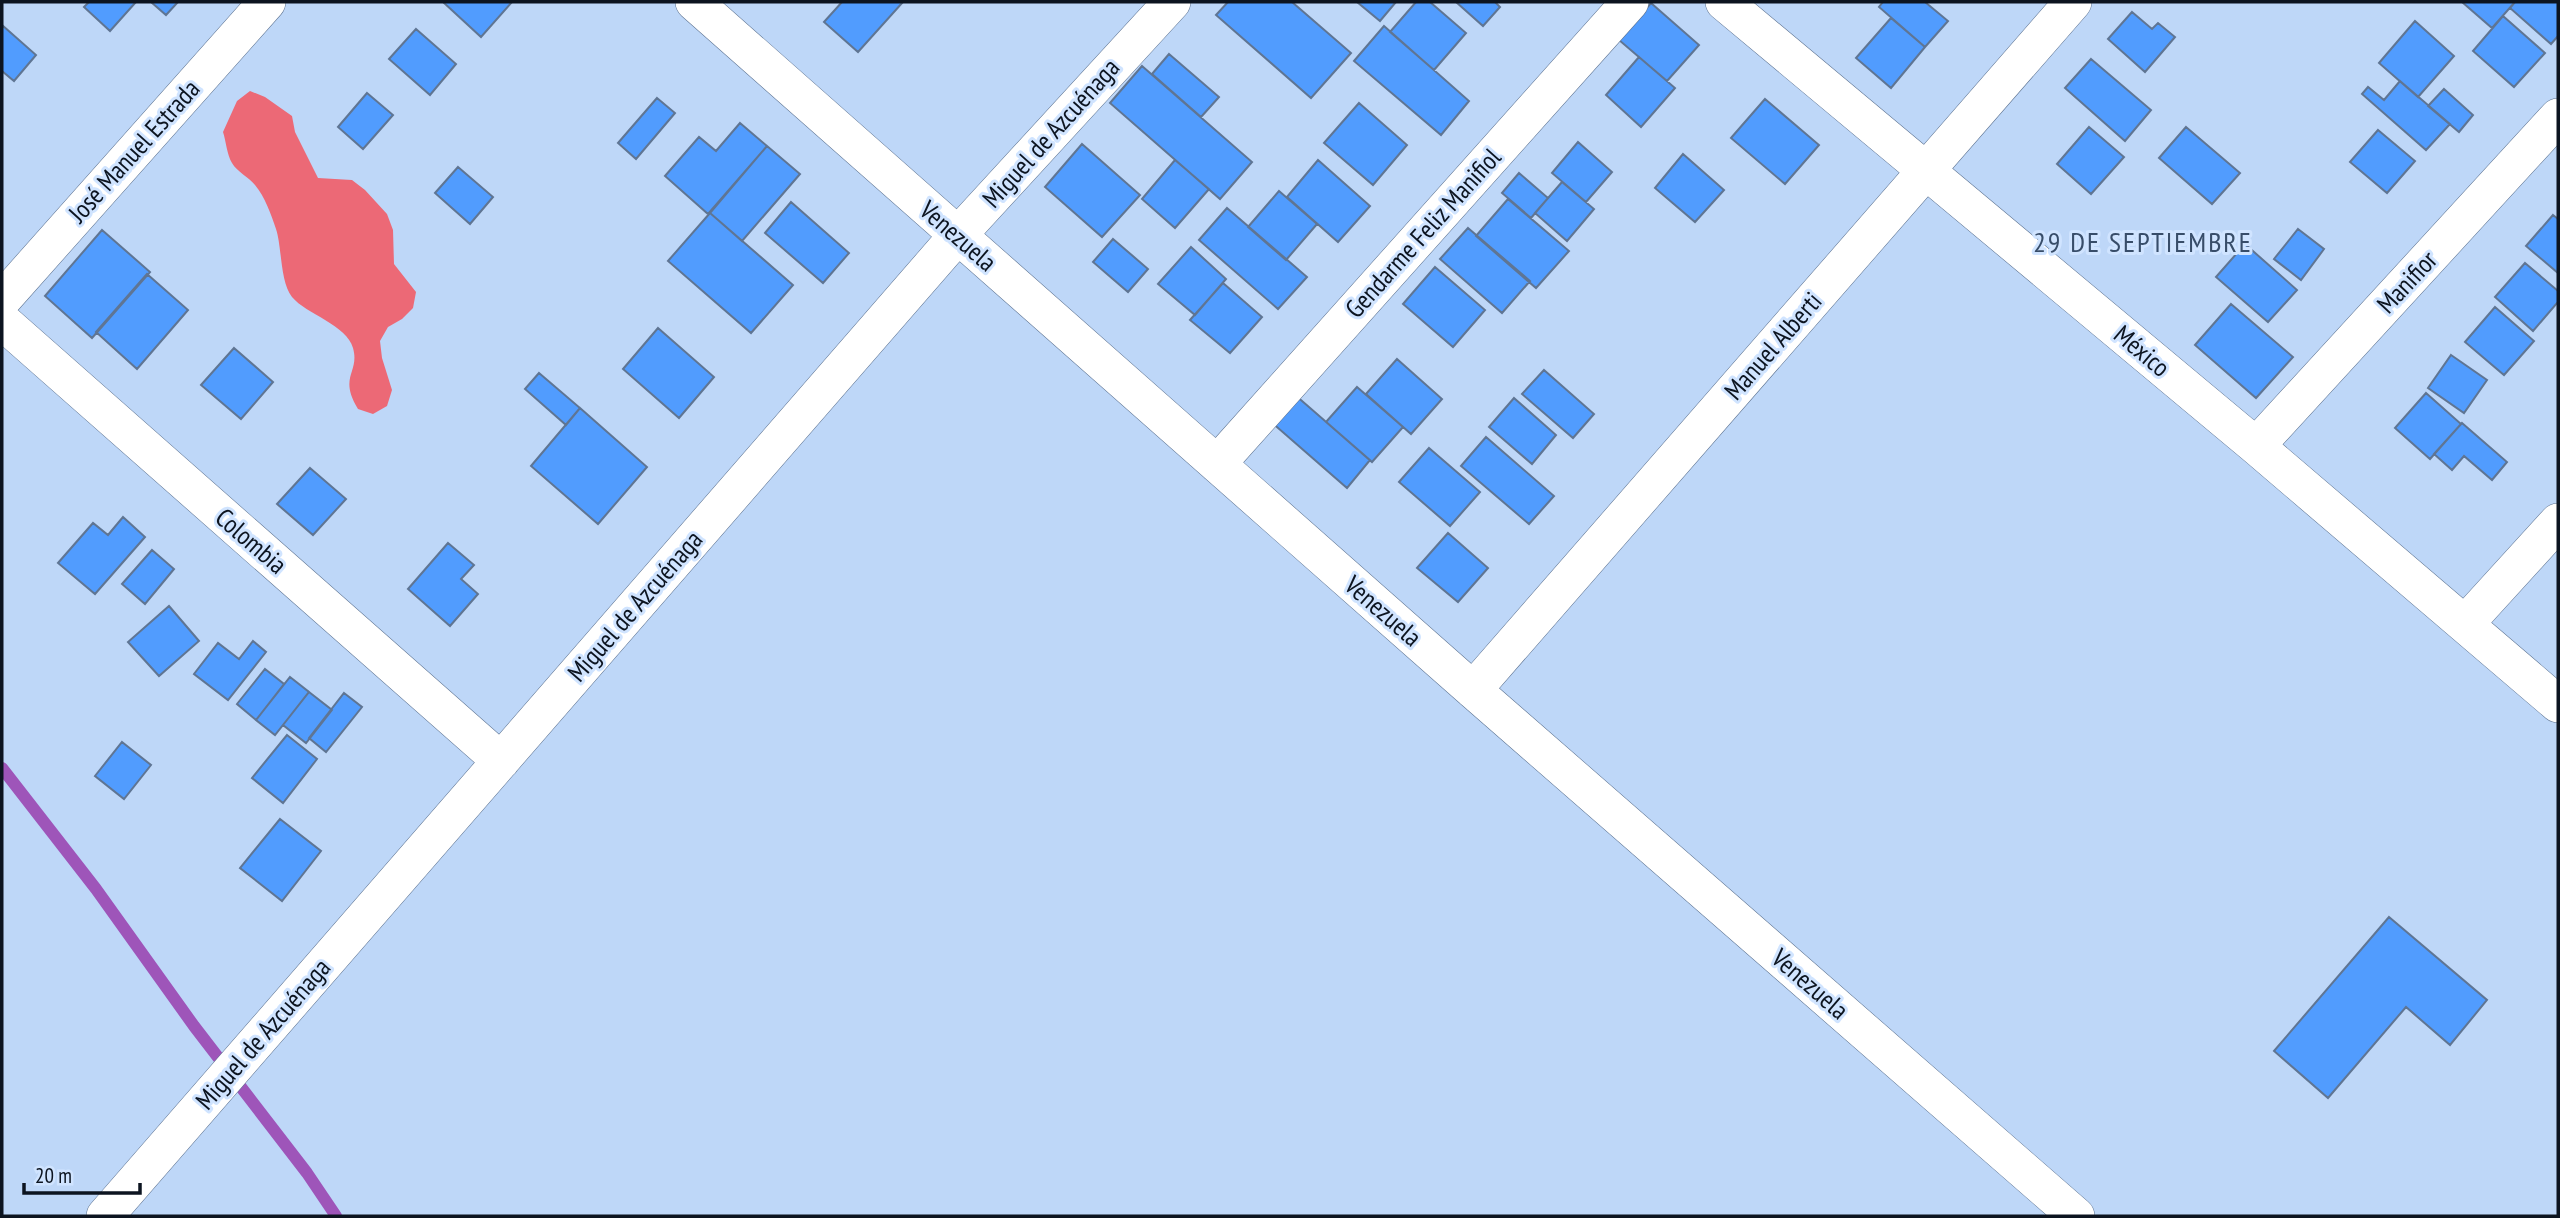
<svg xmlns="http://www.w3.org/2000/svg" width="2560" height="1218" font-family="'PT Sans Narrow',sans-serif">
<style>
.forest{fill:#ec6976}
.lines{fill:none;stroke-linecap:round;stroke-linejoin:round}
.stream{stroke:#9e55b9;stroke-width:12}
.building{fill:#519cfe;stroke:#5f7593;stroke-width:2}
.minor-casing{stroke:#5d7391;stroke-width:38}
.minor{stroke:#fff;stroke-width:37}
.labels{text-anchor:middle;stroke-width:6;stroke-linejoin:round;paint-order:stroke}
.street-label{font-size:26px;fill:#0c1420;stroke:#d0e4ff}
.neighbourhood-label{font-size:28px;letter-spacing:2px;fill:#384d69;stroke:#d0e4ff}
</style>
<rect width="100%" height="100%" fill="#bed7f8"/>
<path class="forest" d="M250,91L265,97L292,116L295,132L318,178L352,180L365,190L387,214L393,230L394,264L416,292L413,308L402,319L388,327L380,341L382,358L392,390L387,406L373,414L358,409C338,376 360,373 353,348C347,325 306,314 292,297C280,282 282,247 276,229C271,214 265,197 255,185C249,177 237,172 232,163C227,155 226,141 223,132L237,101Z"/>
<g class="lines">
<path class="stream" d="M2,768L96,889L194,1026L307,1173L336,1216"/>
</g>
<path class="building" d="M89,2H136L110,31L84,7Z
M151,2H178L166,15Z
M443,2H512L481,37Z
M842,2H903L858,52L824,22Z
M1228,2H1292L1351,53L1311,98L1216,15Z
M1357,2H1396L1380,21Z
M1416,2H1430L1466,33L1434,70L1390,32Z
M1456,2H1495L1500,7L1483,26Z
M1883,2H1925L1948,21L1925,47L1879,7Z
M2462,2H2515L2492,28Z
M2515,2H2558V36L2551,44L2510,8Z
M1651,3L1699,45L1667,81L1619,40Z
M2132,12L2152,29L2158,23L2175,37L2145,72L2108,39Z
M2503,16L2545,53L2514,87L2473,51Z
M1891,18L1925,47L1891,88L1856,58Z
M2415,21L2454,56L2418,97L2379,63Z
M2,25L36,55L14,81L2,71Z
M1384,26L1469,101L1441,135L1354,61Z
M416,29L456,64L430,95L389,59Z
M1169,54L1219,97L1201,117L1152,74Z
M1639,57L1675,88L1641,127L1606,95Z
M2091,59L2151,110L2125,141L2065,88Z
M1142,66L1252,162L1220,199L1110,103Z
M2400,81L2450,124L2426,150L2362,94L2368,87L2384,100Z
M2444,89L2473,115L2459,132L2428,106Z
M367,93L393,115L363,149L338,127Z
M657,98L675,113L636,159L618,143Z
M1765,99L1819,145L1785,184L1731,138Z
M1359,103L1407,145L1373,185L1324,143Z
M740,123L767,146L708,214L665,176L699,137L716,151Z
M2089,127L2124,157L2091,194L2057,164Z
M2186,127L2240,173L2212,204L2159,158Z
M2378,130L2415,161L2387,193L2350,162Z
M1578,142L1612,172L1586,202L1552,173Z
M1082,144L1140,195L1102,237L1045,187Z
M767,146L800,174L742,241L710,213Z
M1683,154L1724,190L1695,222L1655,188Z
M1175,160L1209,189L1175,228L1142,199Z
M1318,160L1370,206L1338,242L1287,197Z
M458,167L493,197L470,224L435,193Z
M1519,173L1548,198L1531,218L1502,193Z
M1562,182L1594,209L1567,241L1535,213Z
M1279,191L1317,224L1286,260L1248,227Z
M1508,199L1569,251L1536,288L1476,236Z
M791,202L849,253L823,283L765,233Z
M1227,208L1307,277L1278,309L1199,240Z
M710,213L793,285L751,333L668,261Z
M2553,215L2558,219V273L2526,246Z
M1468,228L1530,281L1502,313L1440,259Z
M2298,229L2324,249L2301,280L2274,259Z
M102,230L150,272L92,338L45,296Z
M1113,239L1148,269L1128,292L1093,262Z
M2245,244L2297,290L2268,322L2216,277Z
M1191,247L1226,279L1195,315L1158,284Z
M2525,263L2558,291V302L2533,331L2495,297Z
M1435,267L1485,310L1453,347L1403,304Z
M147,274L188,310L137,369L96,332Z
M1223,283L1262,317L1230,353L1190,320Z
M2231,304L2293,357L2256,398L2195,345Z
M2495,307L2534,341L2504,375L2465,342Z
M658,328L714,377L679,418L623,369Z
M234,348L273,382L241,419L201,385Z
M2451,355L2487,380L2464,413L2428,388Z
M1397,359L1442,399L1411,434L1366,394Z
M1544,370L1594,414L1573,438L1522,394Z
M539,373L580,408L566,425L525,389Z
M1357,387L1403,427L1372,462L1326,422Z
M2426,393L2461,424L2430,459L2395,428Z
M1294,394L1370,460L1347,488L1270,421Z
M1514,398L1556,435L1532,464L1489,427Z
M580,408L647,467L598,524L531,466Z
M2462,423L2507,462L2492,480L2464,456L2452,470L2434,454Z
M1486,437L1554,496L1529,524L1461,466Z
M1429,448L1480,492L1450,526L1399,482Z
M310,468L346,499L313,535L277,504Z
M123,517L145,537L95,594L58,563L93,523L108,535Z
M1448,533L1488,568L1458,602L1417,568Z
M448,543L474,565L461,579L478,594L450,626L408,589Z
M152,550L174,569L145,604L122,584Z
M169,606L199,641L159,676L128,642Z
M253,641L266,652L228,700L194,674L218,643L239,659Z
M265,669L284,684L256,720L237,704Z
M290,677L309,692L275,735L256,720Z
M309,692L332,710L306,743L283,725Z
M344,693L362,707L326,752L309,738Z
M287,735L317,759L283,803L252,778Z
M122,742L151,765L124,799L95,776Z
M280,819L321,851L282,901L240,868Z
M2389,917L2487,1000L2450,1045L2406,1007L2328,1098L2274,1051Z"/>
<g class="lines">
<defs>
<path id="minor" d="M694,2L1473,690L2076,1216
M1724,2L2256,446L2558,704
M2,300L267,2
M2,321L501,761
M2256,446L2558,117
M1217,464L1630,2
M2465,624L2558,522
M1473,690L2073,2
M105,1216L958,235L1172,2"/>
</defs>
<use href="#minor" class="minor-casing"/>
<use href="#minor" class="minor"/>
</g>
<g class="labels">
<g class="street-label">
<text transform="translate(1051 133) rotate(-48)" y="9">Miguel de Azcuénaga</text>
<text transform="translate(134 151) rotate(-48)" y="9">José Manuel Estrada</text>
<text transform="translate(1423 233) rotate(-48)" y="9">Gendarme Feliz Manifiol</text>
<text transform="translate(958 236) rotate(41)" y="9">Venezuela</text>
<text transform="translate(2407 282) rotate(-47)" y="9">Manifior</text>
<text transform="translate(1773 346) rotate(-49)" y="9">Manuel Alberti</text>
<text transform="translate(2142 351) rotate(40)" y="9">México</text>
<text transform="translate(251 541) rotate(41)" y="9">Colombia</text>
<text transform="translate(635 606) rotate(-49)" y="9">Miguel de Azcuénaga</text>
<text transform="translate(1383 611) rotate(41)" y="9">Venezuela</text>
<text transform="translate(1810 984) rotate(41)" y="9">Venezuela</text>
<text transform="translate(263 1034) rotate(-49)" y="9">Miguel de Azcuénaga</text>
</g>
<g class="neighbourhood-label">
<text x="2143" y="252">29 DE SEPTIEMBRE</text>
</g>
</g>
<rect width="2560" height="1218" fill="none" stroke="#0c1420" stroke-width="7"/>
<path d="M24 1183v10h116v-10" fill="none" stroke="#0c1420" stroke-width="3.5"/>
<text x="35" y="1183" font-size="21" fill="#0c1420" stroke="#d0e4ff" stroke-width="5" paint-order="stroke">20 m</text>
</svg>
